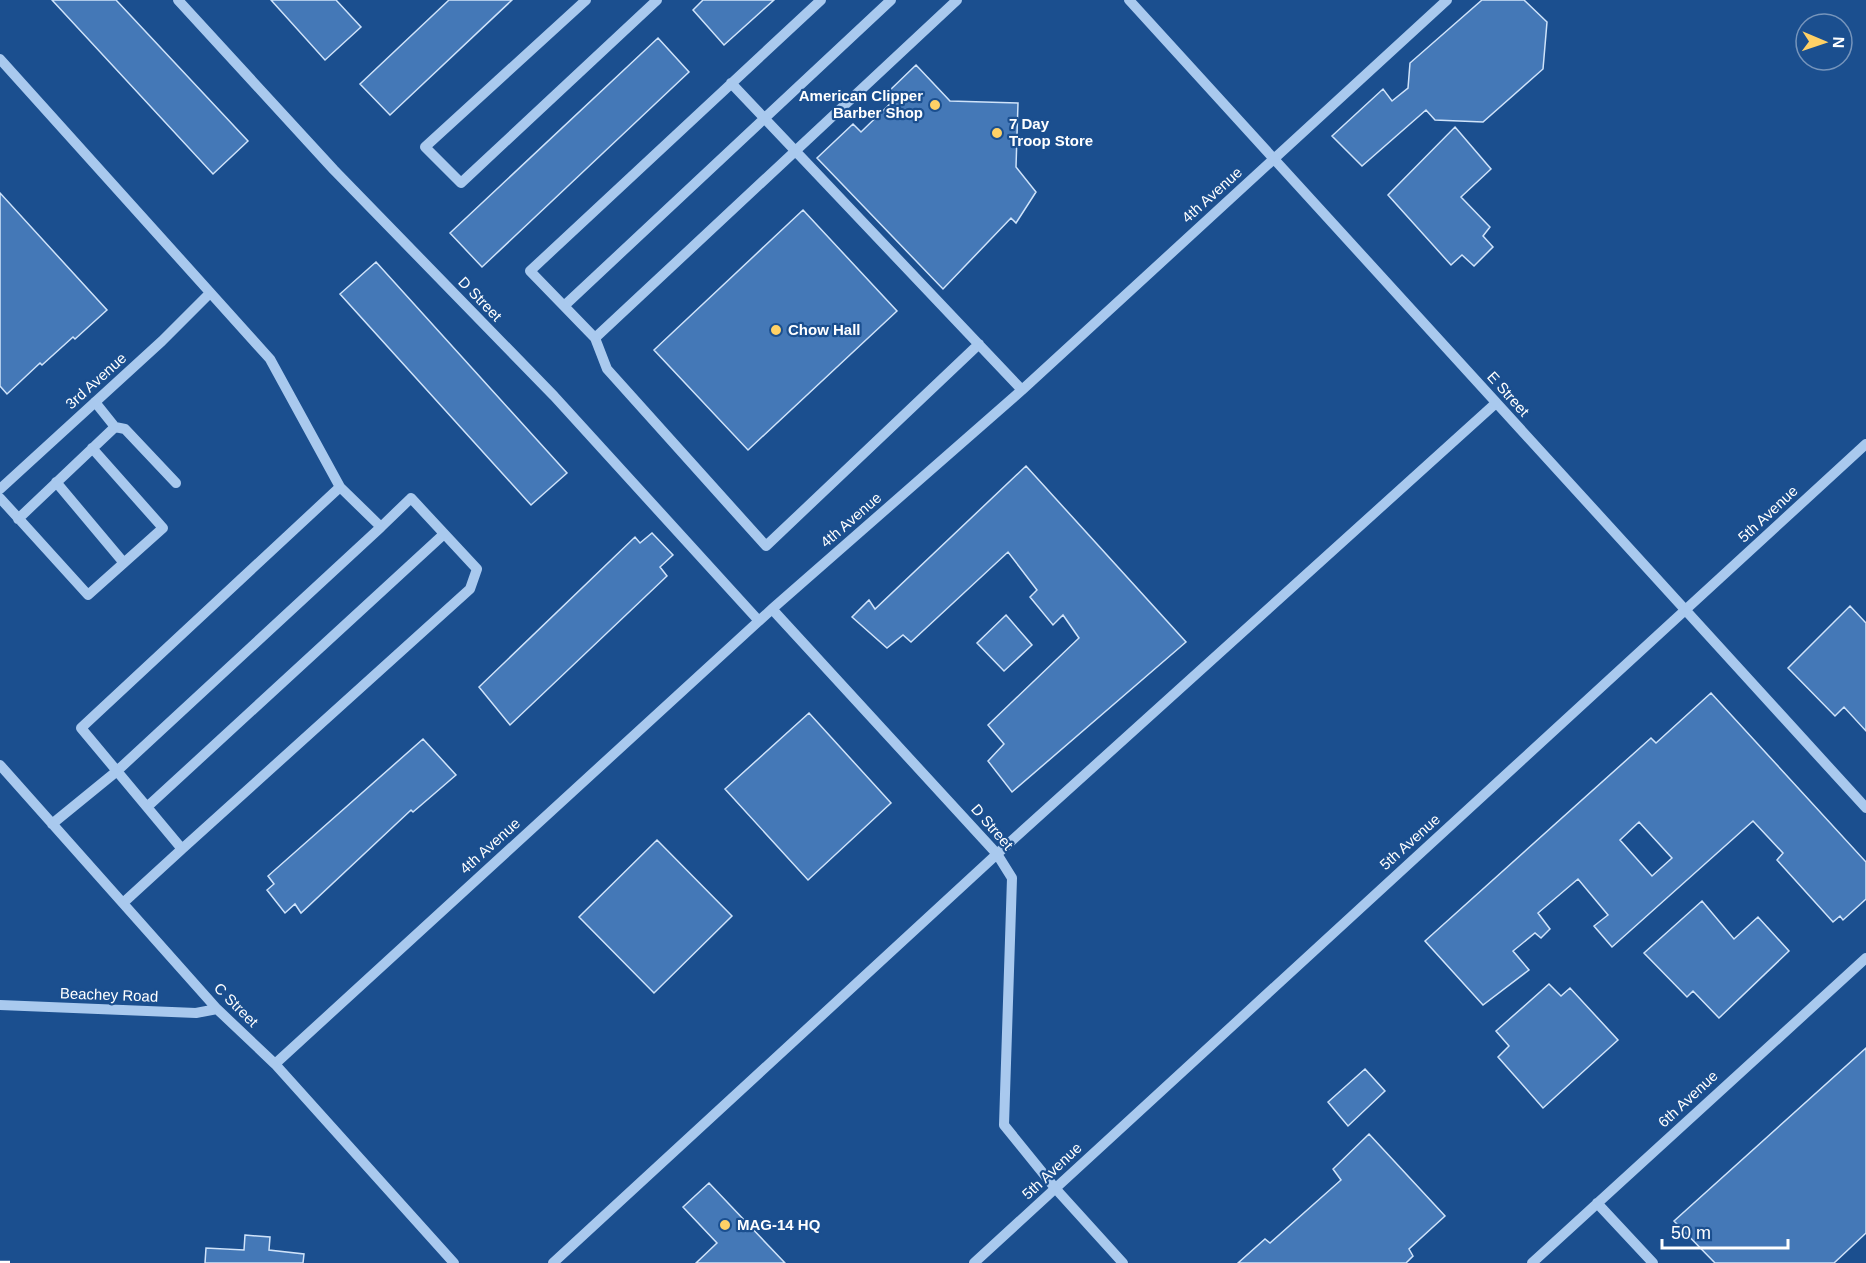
<svg xmlns="http://www.w3.org/2000/svg" width="1866" height="1263" font-family="Arial,sans-serif">
<style>
.building{fill:#4478b7;stroke:#cfe3fa;stroke-width:1.5;fill-rule:evenodd}
.lines{fill:none;stroke-linecap:round;stroke-linejoin:round}
.minor{stroke:#a9c9ee;stroke-width:10}
.rail{stroke:#fff;stroke-width:4.5;stroke-dasharray:10 4.5;stroke-linecap:butt}
.poi-dot{fill:#ffd166;stroke:#1b4f8f;stroke-width:2}
.labels{text-anchor:middle;stroke-width:4.5;stroke-linejoin:round;paint-order:stroke}
.poi-label{font-size:15px;font-weight:bold;fill:#fff;stroke:#1b4f8f;text-anchor:start}
.street-label{font-size:15px;fill:#fff;stroke:#1b4f8f}
</style>
<rect width="100%" height="100%" fill="#1b4f8f"/>
<path class="building" d="M52,0H116L248,141L213,174Z
M271,0H336L361,27L325,60Z
M449,0H512L390,115L360,84Z
M703,0H774L724,45L693,10Z
M1482,0H1524L1547,22L1543,69L1483,122L1435,120L1426,110L1362,166L1332,136L1383,89L1392,101L1408,88L1410,63Z
M658,38L689,72L482,267L450,233Z
M916,65L950,101L1018,103L1016,167L1036,192L1016,223L1011,218L943,289L817,158L853,124L861,132L894,100L887,93Z
M1455,127L1491,169L1461,197L1490,227L1483,236L1493,247L1474,266L1462,255L1451,265L1388,195Z
M0,193L107,310L75,339L73,337L42,365L40,363L7,394L0,386Z
M803,210L897,311L748,450L654,350Z
M376,262L567,473L531,505L340,294Z
M1026,466L1186,642L1012,792L988,761L1004,744L988,725L1079,638L1063,615L1053,625L1030,597L1037,590L1008,552L911,642L903,635L887,648L852,617L869,600L875,609Z
M652,533L673,555L660,567L667,576L510,725L479,687L635,537L640,543Z
M1850,606L1866,623V731L1844,707L1835,716L1788,668Z
M1006,615L1032,645L1004,671L977,643Z
M1711,693L1866,862V899L1843,920L1840,916L1833,922L1777,860L1783,853L1753,821L1612,947L1594,926L1608,915L1578,879L1538,913L1550,929L1541,938L1535,933L1513,951L1529,970L1483,1005L1425,941L1651,738L1656,743ZM1639,822L1672,858L1652,876L1620,840Z
M809,713L891,803L808,880L725,789Z
M423,739L456,775L413,812L411,810L301,913L295,904L285,913L267,890L274,884L268,876Z
M657,840L732,916L654,993L579,917Z
M1702,901L1734,939L1758,917L1789,951L1719,1018L1693,991L1687,997L1644,953Z
M1549,984L1561,996L1570,988L1618,1040L1543,1108L1498,1057L1509,1046L1496,1031Z
M1866,1048V1233L1834,1263H1715L1674,1221Z
M1365,1069L1385,1091L1348,1126L1328,1102Z
M1369,1134L1445,1216L1409,1249L1413,1256L1406,1263H1238L1265,1239L1270,1243L1341,1180L1333,1169Z
M709,1183L785,1263H696L717,1243L683,1207Z
M245,1235L270,1237L269,1250L304,1254L303,1263H205L206,1248L244,1250Z"/>
<g class="lines">
<path class="minor" d="M178,0L334,170L554,396L759,621
M586,0L425,147L461,183L657,0
M821,0L530,271L595,338L957,0
M1129,0L1866,808
M0,59L270,359L340,487L81,728L182,849L470,589L477,569L411,498L381,527L340,487
M731,83L1022,390
M564,306L891,0
M595,338L607,369L766,546L979,344
M115,427L125,429L176,483
M56,482L124,563
M0,489L162,341L210,293
M0,498L88,595L163,528L92,448
M18,519L115,427L95,402
M772,609L997,854L1012,878L1004,1125L1055,1188L1123,1263
M0,765L217,1009L275,1064L454,1263
M147,807L444,534
M52,824L117,771L381,527
M123,903L182,849
M0,1005L196,1013L217,1009
M275,1064L772,609L1022,390L1447,0
M1597,1203L1653,1263
M553,1263L997,854L1496,403
M974,1263L1866,444
M1532,1263L1866,958"/>
<path class="rail" d="M0,1263H10"/>
</g>
<g class="poi-dot">
<circle cx="935" cy="105" r="6"/>
<circle cx="997" cy="133" r="6"/>
<circle cx="776" cy="330" r="6"/>
<circle cx="725" cy="1225" r="6"/>
</g>
<g class="labels">
<g class="poi-label">
<text x="923" y="101" text-anchor="end">American Clipper<tspan x="923" dy="17">Barber Shop</tspan></text>
<text x="1009" y="129">7 Day<tspan x="1009" dy="17">Troop Store</tspan></text>
<text x="788" y="335">Chow Hall</text>
<text x="737" y="1230">MAG-14 HQ</text>
</g>
<g class="street-label">
<text transform="translate(1212 195) rotate(-42)" y="5">4th Avenue</text>
<text transform="translate(480 299) rotate(46)" y="5">D Street</text>
<text transform="translate(96 381) rotate(-42)" y="5">3rd Avenue</text>
<text transform="translate(1508 394) rotate(48)" y="5">E Street</text>
<text transform="translate(1768 514) rotate(-43)" y="5">5th Avenue</text>
<text transform="translate(851 520) rotate(-41)" y="5">4th Avenue</text>
<text transform="translate(992 827) rotate(49)" y="5">D Street</text>
<text transform="translate(1410 842) rotate(-42)" y="5">5th Avenue</text>
<text transform="translate(490 846) rotate(-42)" y="5">4th Avenue</text>
<text transform="translate(109 995) rotate(2)" y="5">Beachey Road</text>
<text transform="translate(236 1005) rotate(45)" y="5">C Street</text>
<text transform="translate(1688 1099) rotate(-43)" y="5">6th Avenue</text>
<text transform="translate(1052 1171) rotate(-43)" y="5">5th Avenue</text>
</g>
</g>
<g transform="translate(1824 42) rotate(92)"><circle r="28" fill="#1b4f8f" stroke="#7695bc" stroke-width="1.5"/>
<path d="M0-4.5L10 22L0 15L-10 22Z" fill="#ffd166"/>
<text y="-9" font-size="16" font-weight="bold" text-anchor="middle" fill="#ffffff">N</text>
</g>
<path d="M1662 1239v9h126v-9" fill="none" stroke="#ffffff" stroke-width="3"/>
<text x="1671" y="1239" font-size="18" fill="#ffffff" stroke="#1b4f8f" stroke-width="4.5" paint-order="stroke">50 m</text>
</svg>
